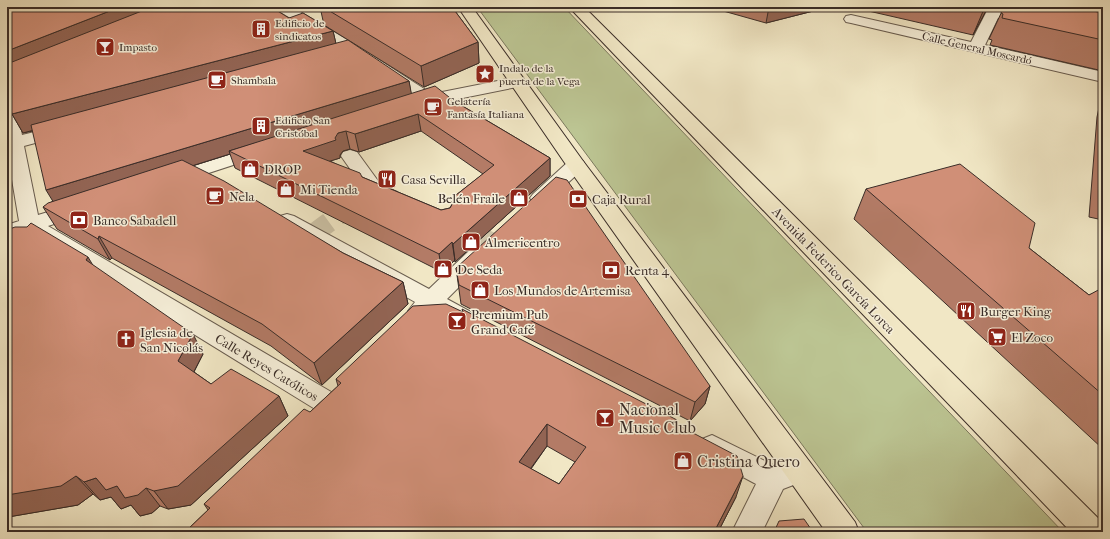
<svg xmlns="http://www.w3.org/2000/svg" width="1110" height="539" font-family="'IM FELL French Canon',serif">
<style>
.green{fill:#bcc593;stroke:#7b795e}
.lines{fill:none;stroke-linecap:round;stroke-linejoin:round}
.street-tunnel{stroke:#ccc2a6;stroke-width:20;stroke-dasharray:20 10;stroke-linecap:butt}
.street-casing{stroke:#685c4f;stroke-width:2}
.primary-casing{stroke:#3a2d28;stroke-width:2}
.street{fill:#f6efd9;fill-rule:evenodd}
.primary{fill:#f1e7c5;fill-rule:evenodd}
.wall{fill:#b37b66;stroke:#3a2d28;fill-rule:evenodd}
.shaded-wall{fill:#926453;stroke:#3a2d28}
.building{fill:#d08f77;stroke:#3a2d28;fill-rule:evenodd}
.labels{text-anchor:middle;stroke-width:3;stroke-linejoin:round;paint-order:stroke}
.far-poi-label{font-size:11px;fill:#3a2d28;stroke:#f6efd9;text-anchor:start}
.far-street-label{font-size:11px;fill:#3a2d28;stroke:#f6efd9}
.poi-label{font-size:13px;fill:#3a2d28;stroke:#f6efd9;text-anchor:start}
.street-label{font-size:13px;fill:#3a2d28;stroke:#f6efd9}
.near-poi-label{font-size:16px;fill:#3a2d28;stroke:#f6efd9;text-anchor:start}
</style>
<rect width="100%" height="100%" fill="#f1e7c5"/>
<filter id="stains"><feTurbulence type="fractalNoise" baseFrequency=".005" numOctaves="4"/><feColorMatrix values="0 0 0 0 .2 0 0 0 0 .09 0 0 0 0 .02 0 0 0 .5 -.17"/></filter>
<radialGradient id="worn" r=".72"><stop offset=".6" stop-color="#630" stop-opacity="0"/><stop offset="1" stop-color="#630" stop-opacity=".3"/></radialGradient>
<path class="green" d="M477,7H564L1063,532H867Z"/>
<g class="lines">
<path class="street-tunnel" d="M454,225L491,242
M313,234L359,200"/>
<defs>
<path id="street" d="M275,7H292L359,47L432,94L517,77L523,79L525,82L523,85L517,87L418,107L412,106L410,102L412,98H415L349,53L277,10Z
M989,7H1003L1001,10L1035,18L1037,21L1035,24L1030,25L998,18L985,45L1103,72V82L851,23L846,22L844,19L846,16L851,15L971,42Z
M7,97L13,98L15,102L22,135L63,125L69,126L72,130L69,134L24,146L38,215L78,203L85,204L88,209L85,214L48,226L333,393L337,401L333,409L324,412L315,409L28,232L7,239V225L19,221L7,150Z
M261,145L267,146L270,150L267,154L172,185L165,183L162,179L165,175Z
M350,150L357,152L381,185L397,192L400,196L397,200L390,202L367,193L341,156L343,152Z
M576,159L583,161L585,165L583,169L547,202L540,204L533,202L530,198L533,194L569,161Z
M287,214L294,216L429,289L471,249L479,247L487,249L490,254L487,259L447,299L471,312L475,318L471,324C456,329 446,319 433,312C426,319 421,320 412,317L408,311L415,302L280,226L277,221L280,216Z
M712,435L775,466L786,462L796,466L800,475L796,484L783,489L762,532H732L756,484L702,455L698,447L702,439Z"/>
<path id="primary" d="M458,7H472L583,161L855,522L859,532H826L569,169Z
M569,7H584L1102,522L1103,532H1071Z"/>
</defs>
<use href="#street" class="street-casing"/>
<use href="#primary" class="primary-casing"/>
<use href="#street" class="street"/>
<use href="#primary" class="primary"/>
</g>
<path class="wall" d="M7,7L289,18L333,31L336,44L409,81L411,94L454,101L550,158V176L455,262V260L442,272L235,168L230,154L192,166L343,253L403,282L408,304L322,385L271,346L112,258L110,260L57,229L43,207L53,201L33,131L23,133L12,114L8,96H7ZM421,131L483,174L451,199L452,204L450,208L441,210L362,177L330,161L340,158V155L343,151L350,149L359,152Z
M320,7H452L478,42L479,63L424,87L324,25Z
M709,7H829L766,23Z
M851,7H988L973,35Z
M1004,7H1103V71L990,45L992,40L989,39Z
M1103,89V220L1089,217L1097,117Z
M866,189L1029,248L1089,295L1103,289V449L854,219Z
M92,265L203,354L194,372L211,384L279,396L288,416L191,505L168,509L160,506L152,513L140,516L131,505L121,509L111,497L100,500L93,494L78,505L8,517Z
M456,268L710,386L705,404L690,421L461,304Z
M336,379L676,425L736,497L718,532H185L208,510L204,504L310,412L338,386ZM547,446L575,462L559,484L531,469Z"/>
<path class="shaded-wall" d="M7,7H51L7,21Z
M120,7H168L7,73V51Z
M769,7H829L766,23Z
M985,7H988L973,35L984,9Z
M333,31L337,48L23,133L12,114Z
M478,42L479,63L424,87L421,66Z
M409,81L412,97L229,151L230,154L57,208L46,190Z
M418,114L421,131L359,152L355,134Z
M346,131L350,149L343,151L340,155V158L308,168L303,151L338,133Z
M550,158V176L455,262L453,244Z
M99,236L112,258L110,260L98,239Z
M452,242L455,260L442,272L439,254Z
M88,257L100,277L86,260Z
M403,282L408,304L322,385L314,363Z
M193,334L203,354L189,381L178,361Z
M710,386L705,404L690,421L695,402Z
M279,396L288,416L191,505L168,509L154,491Z
M547,424V446L520,483L519,462Z
M76,476L93,494L78,505L8,517L7,516V495Z
M743,476L736,497L718,532H714Z
M96,478L117,486L146,488L160,506L152,513L140,516L131,505L121,509L111,497L100,500L84,482Z"/>
<path class="building" d="M28,7H120L7,51V13Z
M152,7H271L289,18L303,13L333,31L12,114L7,90V64Z
M323,7H452L478,42L421,66Z
M973,7H985L984,9Z
M1004,7H1072L1103,13V40L1002,18L1003,14L1001,13Z
M348,40L409,81L46,190L31,125Z
M435,86L454,101L550,158L453,244L452,242L439,254L229,151ZM418,114L494,165L451,199L453,203L450,208L441,210L362,177L360,173L303,151L336,140L335,138L338,133L346,131L355,134Z
M182,160L224,181L343,253L403,282L314,363L262,324L99,236L98,239L43,207L48,203Z
M960,164L1035,223L1029,248L1089,295L1102,288L1103,289V395L866,189Z
M556,177L567,180L710,386L695,402L459,285L456,268Z
M31,223L88,257L86,260L193,334L178,361L211,384L231,369L279,396L178,486L154,491L146,488L138,495L125,498L117,486L106,490L96,478L84,482L76,476L61,486L7,495V230L15,227H27Z
M446,304L463,312L462,309L677,420L674,423L737,456L743,476L714,532H185L210,508L204,504L304,409L310,412L341,383L336,379L413,306ZM547,424L586,447L559,484L519,462Z
M804,519L813,532H774L779,521Z"/>
<defs>
<symbol id="building-square" viewBox="-11 -11 22 22"><rect x="-9" y="-9" width="18" height="18" rx="4" fill="#8f2418" stroke="#f6efd9"/><path d="M-4-6H4V6H1V3H-1V6H-4ZM-2.5-4.3h1.7v1.8h-1.7ZM.8-4.3h1.7v1.8H.8ZM-2.5-1h1.7V.8h-1.7ZM.8-1h1.7V.8H.8Z" fill="#fff"/></symbol>
<symbol id="bar-square" viewBox="-11 -11 22 22"><rect x="-9" y="-9" width="18" height="18" rx="4" fill="#8f2418" stroke="#f6efd9"/><path d="M-6-5H6L.8 .8V4.5H3.5V6h-7V4.5H-.8V.8Z" fill="#fff"/></symbol>
<symbol id="sight-square" viewBox="-11 -11 22 22"><rect x="-9" y="-9" width="18" height="18" rx="4" fill="#8f2418" stroke="#f6efd9"/><path d="M0-6L1.8-2.2L6-1.7L2.9 1.2L3.7 5.4L0 3.3L-3.7 5.4L-2.9 1.2L-6-1.7L-1.8-2.2Z" fill="#fff"/></symbol>
<symbol id="cafe-square" viewBox="-11 -11 22 22"><rect x="-9" y="-9" width="18" height="18" rx="4" fill="#8f2418" stroke="#f6efd9"/><path d="M-5.5-4.5H6V0H3Q3 3.5 0 3.5H-2.5Q-5.5 3.5-5.5 0ZM3-3.2v2h1.7v-2ZM-6 4.5H4V6H-6Z" fill="#fff"/></symbol>
<symbol id="shop-square" viewBox="-11 -11 22 22"><rect x="-9" y="-9" width="18" height="18" rx="4" fill="#8f2418" stroke="#f6efd9"/><path d="M-5-2.5h2.3a2.7 3.5 0 0 1 5.4 0H5L5.5 6h-11ZM-1.5-2.5h3a1.5 2.3 0 0 0-3 0Z" fill="#fff"/></symbol>
<symbol id="restaurant-square" viewBox="-11 -11 22 22"><rect x="-9" y="-9" width="18" height="18" rx="4" fill="#8f2418" stroke="#f6efd9"/><path d="M-5-6h1v4h1v-4h1v4h1v-4h1v5L-1.5 .5V6h-2V.5L-5-1ZM5-6V6H3V1.5H1.5Q1.5-4 5-6Z" fill="#fff"/></symbol>
<symbol id="bank-square" viewBox="-11 -11 22 22"><rect x="-9" y="-9" width="18" height="18" rx="4" fill="#8f2418" stroke="#f6efd9"/><path d="M-6-4H6V4H-6ZM0-2.3a2.3 2.3 0 1 0 0 4.6a2.3 2.3 0 1 0 0-4.6Z" fill="#fff"/></symbol>
<symbol id="supermarket-square" viewBox="-11 -11 22 22"><rect x="-9" y="-9" width="18" height="18" rx="4" fill="#8f2418" stroke="#f6efd9"/><path d="M-6-5.5h2.5l.6 2H6L4.5 2H-2.5L-4.4-4H-6ZM-1.5 3.2a1.3 1.3 0 1 0 .1 0ZM3 3.2a1.3 1.3 0 1 0 .1 0Z" fill="#fff"/></symbol>
<symbol id="church-square" viewBox="-11 -11 22 22"><rect x="-9" y="-9" width="18" height="18" rx="4" fill="#8f2418" stroke="#f6efd9"/><path d="M-1.2-6h2.4v3.5h3.3v2.4h-3.3V6h-2.4V-.1h-3.3v-2.4h3.3Z" fill="#fff"/></symbol>
</defs>
<g fill-rule="evenodd">
<use href="#building-square" x="250" y="18" width="22" height="22"/>
<use href="#bar-square" x="94" y="36" width="22" height="22"/>
<use href="#sight-square" x="474" y="63" width="22" height="22"/>
<use href="#cafe-square" x="206" y="69" width="22" height="22"/>
<use href="#cafe-square" x="422" y="96" width="22" height="22"/>
<use href="#building-square" x="250" y="115" width="22" height="22"/>
<use href="#shop-square" x="239" y="158" width="22" height="22"/>
<use href="#restaurant-square" x="376" y="168" width="22" height="22"/>
<use href="#shop-square" x="275" y="178" width="22" height="22"/>
<use href="#cafe-square" x="204" y="185" width="22" height="22"/>
<use href="#shop-square" x="508" y="187" width="22" height="22"/>
<use href="#bank-square" x="567" y="188" width="22" height="22"/>
<use href="#bank-square" x="68" y="209" width="22" height="22"/>
<use href="#shop-square" x="460" y="231" width="22" height="22"/>
<use href="#shop-square" x="432" y="258" width="22" height="22"/>
<use href="#bank-square" x="600" y="259" width="22" height="22"/>
<use href="#shop-square" x="469" y="279" width="22" height="22"/>
<use href="#restaurant-square" x="955" y="300" width="22" height="22"/>
<use href="#bar-square" x="446" y="310" width="22" height="22"/>
<use href="#supermarket-square" x="986" y="326" width="22" height="22"/>
<use href="#church-square" x="115" y="328" width="22" height="22"/>
<use href="#bar-square" x="594" y="407" width="22" height="22"/>
<use href="#shop-square" x="672" y="450" width="22" height="22"/>
</g>
<g class="labels">
<g class="far-poi-label">
<text x="275" y="27">Edificio de<tspan x="275" dy="13">sindicatos</tspan></text>
<text x="119" y="51">Impasto</text>
<text x="499" y="72">Indalo de la<tspan x="499" dy="13">puerta de la Vega</tspan></text>
<text x="231" y="84">Shambala</text>
<text x="447" y="105">Gelatería<tspan x="447" dy="13">Fantasía Italiana</tspan></text>
<text x="275" y="124">Edificio San<tspan x="275" dy="13">Cristóbal</tspan></text>
</g>
<g class="far-street-label">
<text transform="translate(977 48) rotate(13)" y="4">Calle General Moscardó</text>
</g>
<g class="poi-label">
<text x="264" y="174">DROP</text>
<text x="401" y="184">Casa Sevilla</text>
<text x="300" y="194">Mi Tienda</text>
<text x="229" y="201">Nela</text>
<text x="505" y="203" text-anchor="end">Belén Fraile</text>
<text x="592" y="204">Caja Rural</text>
<text x="93" y="225">Banco Sabadell</text>
<text x="485" y="247">Almericentro</text>
<text x="457" y="274">De Seda</text>
<text x="625" y="275">Renta 4</text>
<text x="494" y="295">Los Mundos de Artemisa</text>
<text x="980" y="316">Burger King</text>
<text x="471" y="319">Premium Pub<tspan x="471" dy="15">Grand Café</tspan></text>
<text x="140" y="337">Iglesia de<tspan x="140" dy="15">San Nicolás</tspan></text>
<text x="1011" y="342">El Zoco</text>
</g>
<g class="street-label">
<text transform="translate(834 270) rotate(46)" y="5">Avenida Federico García Lorca</text>
<text transform="translate(267 367) rotate(31)" y="5">Calle Reyes Católicos</text>
</g>
<g class="near-poi-label">
<text x="619" y="415">Nacional<tspan x="619" dy="18">Music Club</tspan></text>
<text x="697" y="467">Cristina Quero</text>
</g>
</g>
<rect width="1110" height="539" fill="none" stroke="#f1e7c5" stroke-width="24"/>
<rect x="8" y="8" width="1094" height="523" fill="none" stroke="#3a2d28" stroke-width="2"/>
<rect x="12" y="12" width="1086" height="515" fill="none" stroke="#3a2d28"/>
<rect width="100%" height="100%" filter="url(#stains)"/>
<rect width="100%" height="100%" fill="url(#worn)"/>
</svg>
